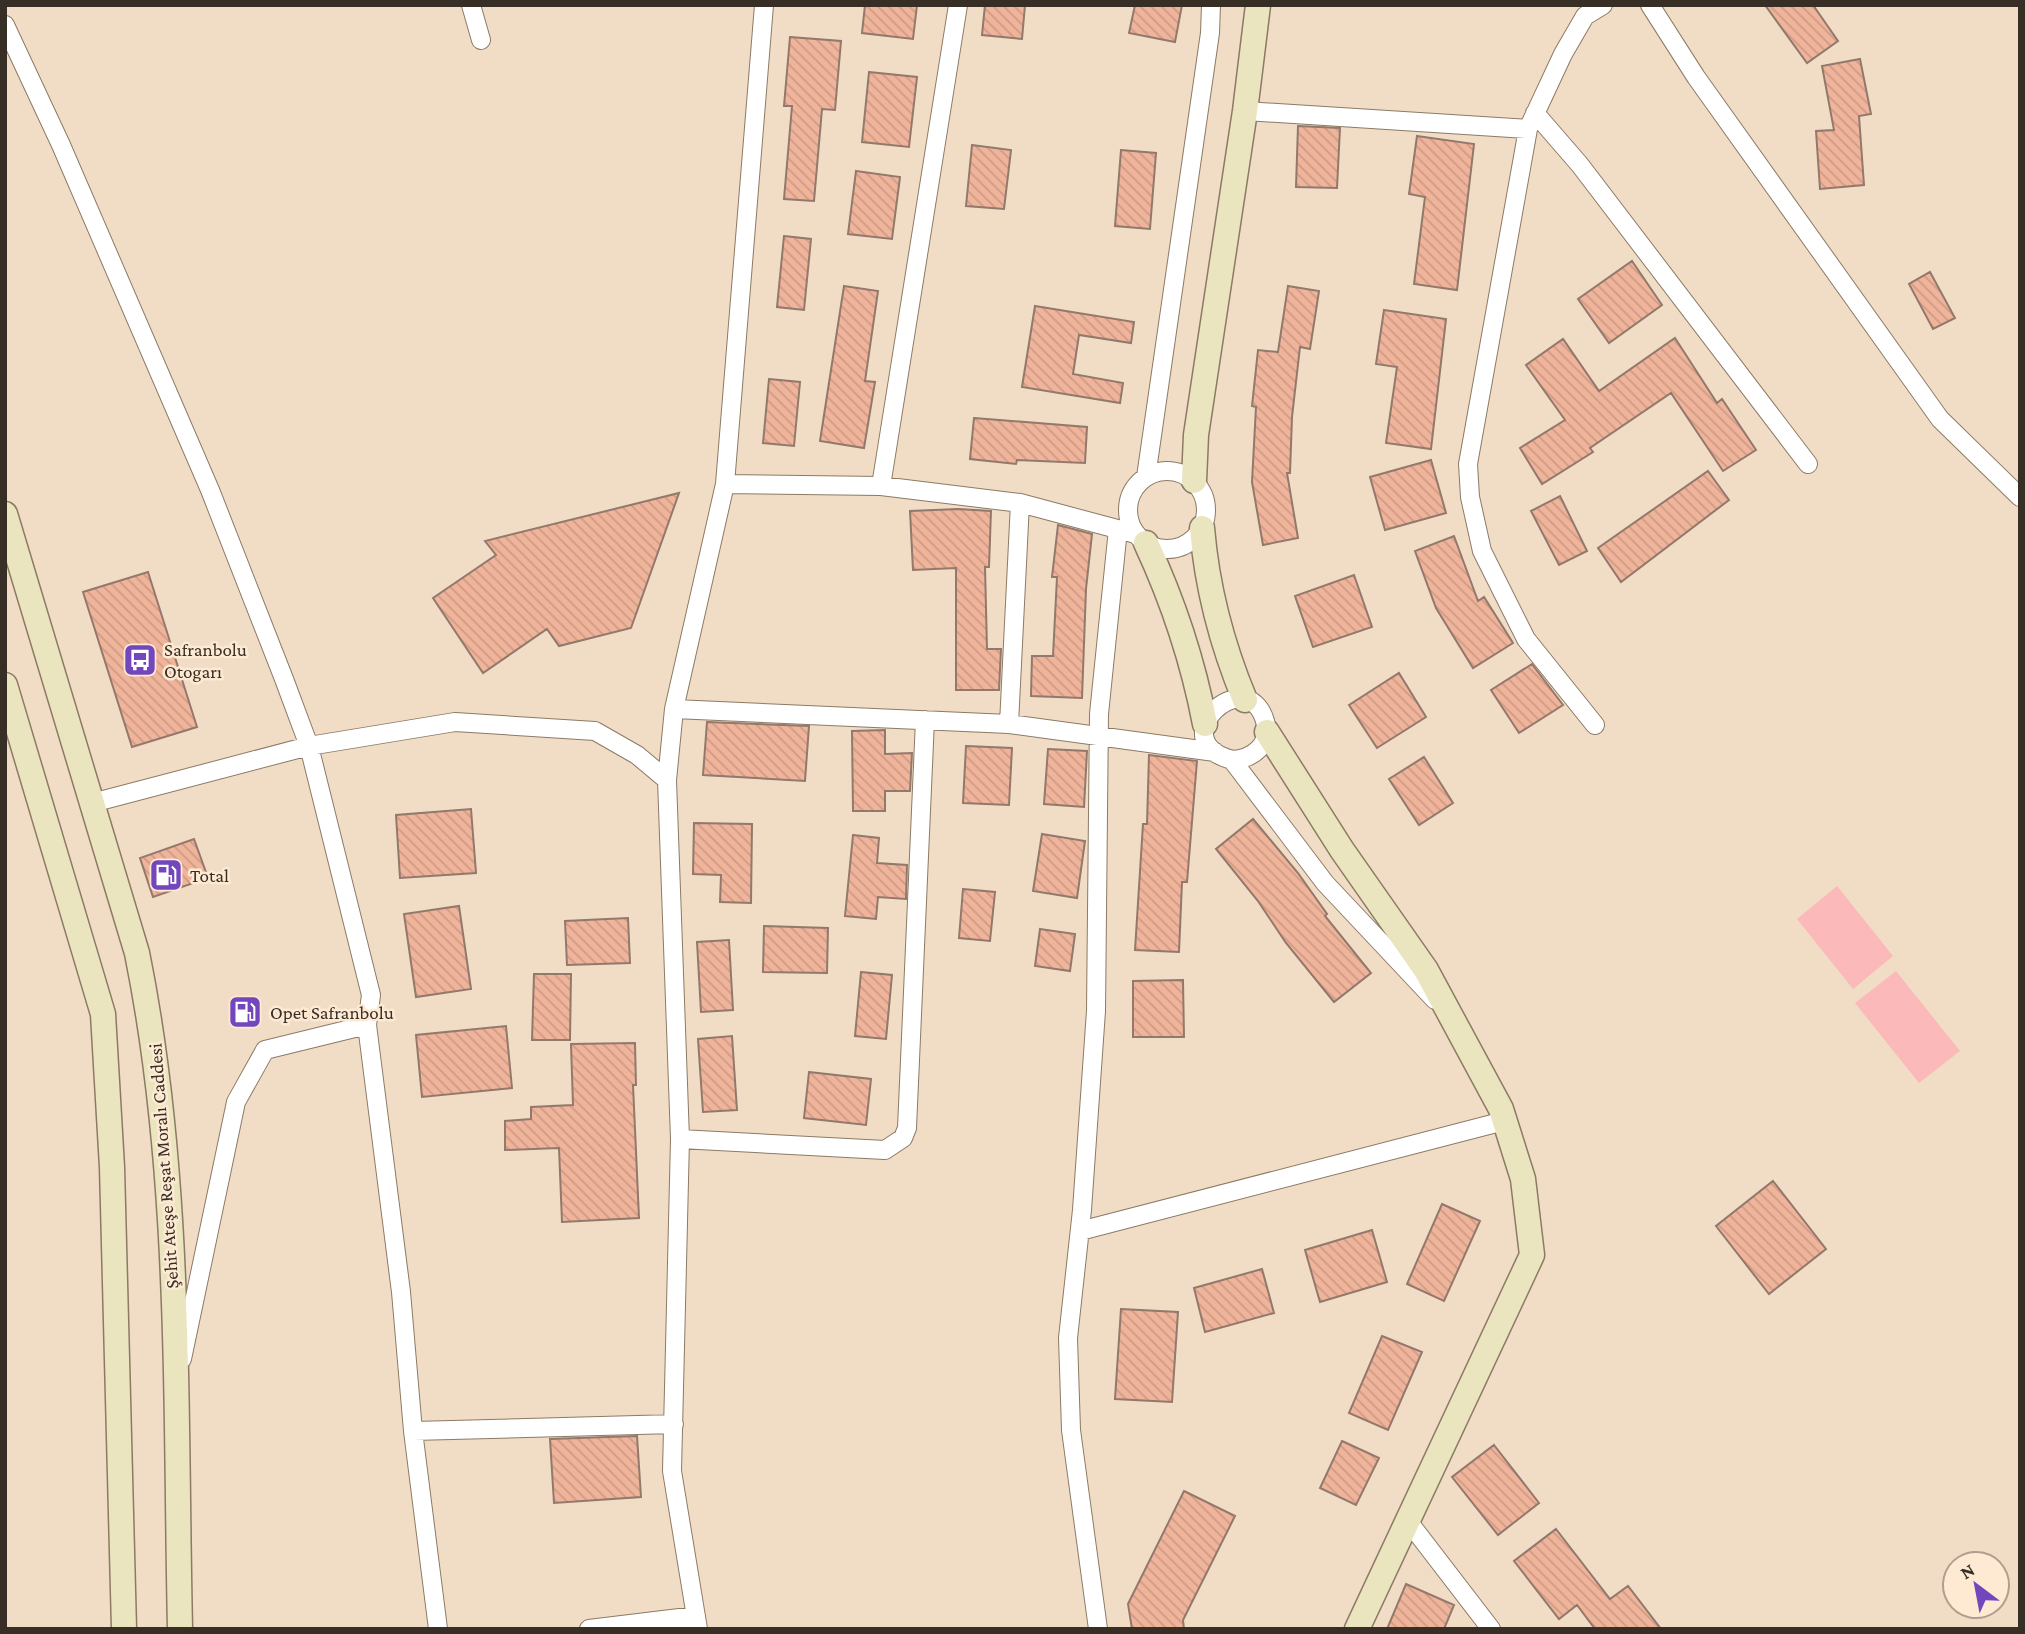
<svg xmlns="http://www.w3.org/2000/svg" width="2025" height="1634" font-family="'Crimson Pro',serif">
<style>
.green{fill:#fbb9ba}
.building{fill:url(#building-back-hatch);stroke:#93786c;stroke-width:2}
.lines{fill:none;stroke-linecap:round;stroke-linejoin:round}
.minor-casing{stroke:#8c7a65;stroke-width:20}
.secondary-casing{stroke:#8c7a65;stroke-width:27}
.minor{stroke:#fff;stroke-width:18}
.secondary{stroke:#eae4bf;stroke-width:24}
.labels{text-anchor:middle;stroke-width:5;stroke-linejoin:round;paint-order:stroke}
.poi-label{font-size:19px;fill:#372f26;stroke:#feead3;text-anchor:start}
.street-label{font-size:19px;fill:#372f26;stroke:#feead3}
</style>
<defs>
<pattern id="building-back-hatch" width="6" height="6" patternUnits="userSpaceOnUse" patternTransform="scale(1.75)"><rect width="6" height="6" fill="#f0b49b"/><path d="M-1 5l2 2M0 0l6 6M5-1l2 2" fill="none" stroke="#ce9b85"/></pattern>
</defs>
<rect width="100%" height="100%" fill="#f1ddc6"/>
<path class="green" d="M1837,886L1893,956L1853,989L1797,919Z
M1896,971L1960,1051L1919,1083L1855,1003Z"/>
<path class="building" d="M865,5H917L913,39L862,33Z
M985,5H1025L1022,39L982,35Z
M1135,5H1182L1175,42L1129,33Z
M1765,5H1813L1838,41L1807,63Z
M790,37L841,41L835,110L822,109L814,201L784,199L792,106H784Z
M1860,59L1871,114L1859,116L1864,185L1820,189L1816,131L1834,130L1822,66Z
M869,72L917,77L909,147L862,142Z
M1298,126L1340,128L1337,188L1296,187Z
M1417,136L1474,144L1457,290L1414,284L1425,197L1409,194Z
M972,145L1011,150L1004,209L966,206Z
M1121,150L1156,153L1150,229L1115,226Z
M856,171L900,177L892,239L848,234Z
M784,236L811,239L804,310L777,307Z
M1632,261L1662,305L1609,343L1578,299Z
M1930,272L1955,318L1933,329L1909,284Z
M844,286L878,291L865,381L875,382L864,448L820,441Z
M1288,286L1319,291L1310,349L1300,347L1292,417L1290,473H1287L1298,538L1263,545L1252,482L1256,407L1252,406L1258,350L1278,352Z
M1035,306L1134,322L1131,343L1079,335L1073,374L1123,383L1120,403L1022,387Z
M1384,310L1446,319L1431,449L1386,443L1397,367L1376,364Z
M1675,338L1717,403L1722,399L1756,450L1723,471L1671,393L1590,448L1593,452L1542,484L1520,448L1565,420L1526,365L1563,339L1599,391Z
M769,379L800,382L794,446L763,443Z
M974,418L1087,427L1085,463L1017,460L1016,464L970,459Z
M1431,460L1446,513L1385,530L1370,477Z
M1708,471L1729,500L1621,582L1598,548Z
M679,493L631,628L559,646L547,629L483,673L433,598L496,555L485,541Z
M1560,496L1587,551L1559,565L1531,511Z
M958,509L991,511L989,567H985L987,649H1001L999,690H956V568L913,570L910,511Z
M1058,525L1092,534L1086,589L1082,698L1031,696L1032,656H1053L1057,577H1052Z
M1454,536L1478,601L1484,597L1513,643L1473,668L1436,608L1415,551Z
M148,572L197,727L132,747L83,592Z
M1354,575L1372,627L1313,647L1295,596Z
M1532,664L1563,705L1519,733L1491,690Z
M1399,673L1426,717L1377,748L1349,705Z
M707,722L809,726L805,781L703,775Z
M885,730V754L912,753L910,791H885V811H853L852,731Z
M966,746L1012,748L1009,805L963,803Z
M1048,749L1087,751L1084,807L1044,804Z
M1149,755L1197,761L1187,882H1182L1179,952L1135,950L1143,824H1147Z
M1424,757L1453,803L1419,825L1389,779Z
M471,809L476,873L400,878L396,815Z
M1253,819L1298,873L1327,914L1325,916L1371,973L1334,1002L1286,943L1258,901L1216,849Z
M694,823L752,824L751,903L720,902L721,875L693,874Z
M1042,834L1085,841L1077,898L1033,891Z
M853,835L879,838L877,863L907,865L906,899L878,897L876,919L845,916Z
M194,839L208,878L153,897L140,858Z
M963,889L995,892L990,941L959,938Z
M459,906L471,989L416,997L404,914Z
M628,918L630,963L567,965L565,921Z
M764,926L828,928L827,973L763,972Z
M1040,929L1075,934L1070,971L1035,966Z
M729,940L733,1010L701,1012L697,942Z
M861,972L892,975L886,1039L855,1036Z
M534,974H571L570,1040H532Z
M1183,980L1184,1037H1133V981Z
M506,1026L512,1088L422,1097L416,1035Z
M732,1036L737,1110L703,1112L698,1039Z
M635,1043L636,1085H633L639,1218L562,1222L559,1148L505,1150V1121L531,1119V1107L573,1105L571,1044Z
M809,1072L871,1079L866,1125L804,1118Z
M1773,1181L1826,1249L1769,1294L1716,1226Z
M1442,1204L1480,1221L1444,1301L1407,1284Z
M1372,1230L1387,1282L1320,1302L1305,1250Z
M1262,1269L1274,1313L1205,1332L1194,1288Z
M1121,1309L1178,1312L1172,1402L1115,1399Z
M1382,1336L1422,1352L1388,1430L1349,1413Z
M637,1436L641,1497L554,1503L550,1439Z
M1342,1441L1379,1458L1356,1505L1320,1488Z
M1494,1445L1539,1503L1498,1535L1452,1477Z
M1184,1491L1235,1516L1183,1620L1184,1629H1132L1128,1604Z
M1556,1529L1610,1599L1628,1586L1661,1629H1595L1577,1605L1559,1619L1514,1561Z
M1406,1584L1454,1605L1444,1629H1387Z"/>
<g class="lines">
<defs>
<path id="minor" d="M471,5L481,40
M1650,5L1696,77L1940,419L2020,497
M5,25L61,145L210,490L284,679L309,746L371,995L367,1025L265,1050L236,1102L182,1359
M1245,111L1528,129
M1535,113L1580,165L1808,464
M1128 510a39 39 0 1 1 78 0a39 39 0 1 1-78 0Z
M1146,477L1210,33L1211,5
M725,484L881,486L1020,503L1136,534
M881,486L958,5
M674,709L1009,724L1215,752
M1009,724L1020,503
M1595,725L1526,639L1482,551L1470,497L1468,464L1528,129L1563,54L1585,16L1603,5
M1232,760C1253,759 1272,744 1265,721C1247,660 1160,740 1232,760L1325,883L1435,1000
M667,780L674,709L725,484L764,5
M92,803L309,746L455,722L595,731L637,755L667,780L680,1139L885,1150L903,1138L907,1128L925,720
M367,1025L401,1292L413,1431L438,1629
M680,1139L672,1471L698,1629
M1080,1231L1504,1121
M413,1431L674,1424
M1408,1521L1491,1629
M589,1629L696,1616
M1098,1629L1071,1430L1068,1338L1082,1210L1096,1011L1099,714L1118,529"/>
<path id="secondary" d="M1194,481L1196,435L1245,111L1258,5
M5,514L137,953C182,1175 175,1404 180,1629
M1202,528C1207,588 1222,645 1245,700
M1146,543C1173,601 1193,661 1205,724
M5,685L103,1014L112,1167L124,1629
M1267,732L1342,850L1426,970L1501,1109L1523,1179L1532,1255L1357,1629"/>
</defs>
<use href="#minor" class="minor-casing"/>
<use href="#secondary" class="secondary-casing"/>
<use href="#minor" class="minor"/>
<use href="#secondary" class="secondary"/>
</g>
<defs>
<symbol id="bus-square" viewBox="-11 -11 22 22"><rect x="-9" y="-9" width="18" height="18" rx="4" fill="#7346be" stroke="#feead3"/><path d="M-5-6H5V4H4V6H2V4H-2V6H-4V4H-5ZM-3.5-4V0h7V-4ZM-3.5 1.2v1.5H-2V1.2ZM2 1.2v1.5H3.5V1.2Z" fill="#fff"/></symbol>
<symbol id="fuel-square" viewBox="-11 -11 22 22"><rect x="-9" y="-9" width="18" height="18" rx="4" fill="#7346be" stroke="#feead3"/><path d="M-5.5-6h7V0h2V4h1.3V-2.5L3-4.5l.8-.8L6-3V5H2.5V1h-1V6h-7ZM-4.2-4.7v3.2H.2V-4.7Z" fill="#fff"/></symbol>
</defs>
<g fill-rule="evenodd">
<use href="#bus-square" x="121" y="641" width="38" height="38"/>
<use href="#fuel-square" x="147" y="856" width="38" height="38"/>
<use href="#fuel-square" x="226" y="993" width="38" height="38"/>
</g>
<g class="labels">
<g class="poi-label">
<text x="164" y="656">Safranbolu<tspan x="164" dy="22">Otogarı</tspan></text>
<text x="190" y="882">Total</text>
<text x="270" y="1019">Opet Safranbolu</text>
</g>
<g class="street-label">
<text transform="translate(163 1166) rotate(-94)" y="7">Şehit Ateşe Reşat Moralı Caddesi</text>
</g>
</g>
<rect width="2025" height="1634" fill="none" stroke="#372f26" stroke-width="14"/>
<g transform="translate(1976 1585) rotate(328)"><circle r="33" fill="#feead3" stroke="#ae9f8e" stroke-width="2"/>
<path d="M0-5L12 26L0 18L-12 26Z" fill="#7346be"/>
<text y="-10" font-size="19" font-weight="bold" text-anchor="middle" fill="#372f26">N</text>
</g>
</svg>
